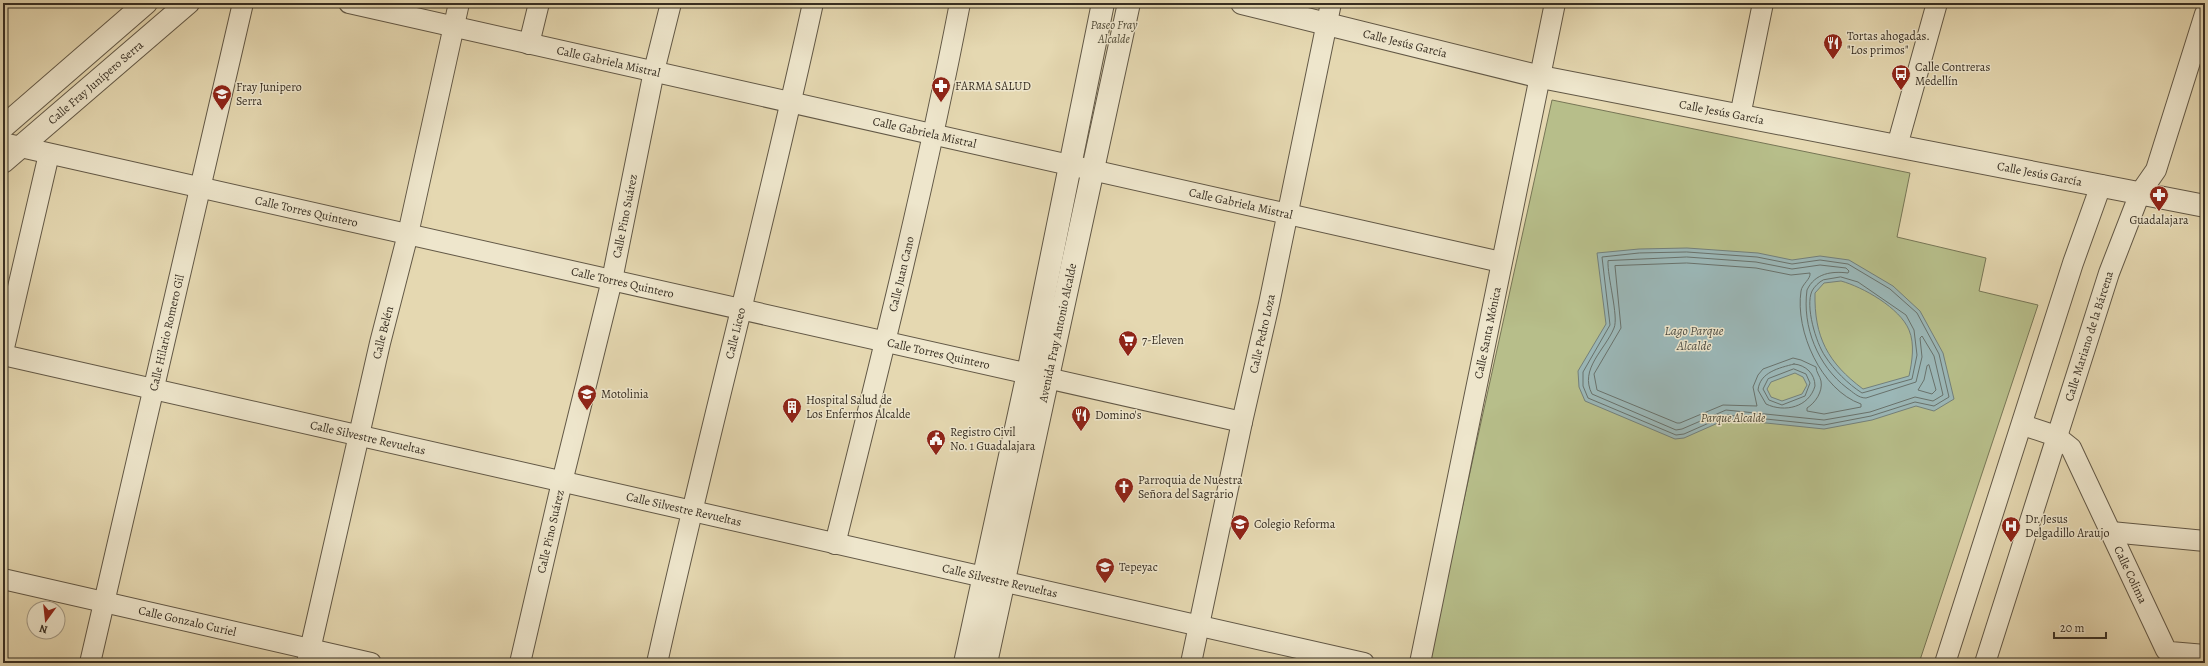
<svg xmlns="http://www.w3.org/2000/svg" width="2208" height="666" font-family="Alegreya,serif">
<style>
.green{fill:#b7be8a;stroke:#777656}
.water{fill:#9bb7b7;stroke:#73807b;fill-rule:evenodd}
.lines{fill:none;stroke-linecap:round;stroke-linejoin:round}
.shore{stroke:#69726c;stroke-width:1}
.minor-casing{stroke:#625846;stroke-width:22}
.tertiary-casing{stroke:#625846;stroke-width:24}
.minor{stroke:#eee6cc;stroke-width:20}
.tertiary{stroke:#eee6cc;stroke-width:22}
.labels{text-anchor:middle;stroke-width:3;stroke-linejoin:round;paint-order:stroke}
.park-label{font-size:12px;font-style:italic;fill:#514b37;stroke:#eee6cc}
.poi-label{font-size:12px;fill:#372e22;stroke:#eee6cc;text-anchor:start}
.street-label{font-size:12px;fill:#372e22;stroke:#eee6cc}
.water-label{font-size:13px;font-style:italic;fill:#505047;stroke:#eee6cc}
</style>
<rect width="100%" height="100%" fill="#e5d8b1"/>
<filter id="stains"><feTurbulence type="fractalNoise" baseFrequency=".005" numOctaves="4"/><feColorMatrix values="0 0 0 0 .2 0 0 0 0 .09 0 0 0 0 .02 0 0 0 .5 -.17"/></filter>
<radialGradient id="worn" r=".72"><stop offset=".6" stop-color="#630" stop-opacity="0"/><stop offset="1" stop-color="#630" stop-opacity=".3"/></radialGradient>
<path class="green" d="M1552,100L1910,173L1897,237L1986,258L1979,291L2038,305L1919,663H1428Z"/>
<path class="water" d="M1687,248L1758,253L1792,260L1820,256L1849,260L1893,286L1920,311L1943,353L1954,399L1934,411L1916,406L1872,420L1824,429L1727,419L1684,438L1675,439L1585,401L1579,387L1578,371L1606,324L1597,253L1639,249ZM1841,281C1863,287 1900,308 1909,330C1915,344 1912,362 1909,376L1863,389C1828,363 1814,337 1815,293L1824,283ZM1795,373L1803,377L1807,385L1802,394L1782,401L1771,397L1767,389L1771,382Z"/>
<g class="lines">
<path class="shore" d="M1687,252L1757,257L1792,264L1820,260L1848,264L1890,289L1917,313L1939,354L1949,397L1934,406L1915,402L1871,416L1824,425L1727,415L1684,434L1676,435L1588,398L1583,386V372L1610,325L1602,257L1639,253Z
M1687,257L1756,262L1792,269L1820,265L1846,268L1849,271L1848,273C1832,271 1815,273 1807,290C1802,327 1818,366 1847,388C1853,392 1858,398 1866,398L1916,382L1922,357L1920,338L1922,336L1934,356L1943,395L1933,401L1915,397L1870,412L1824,420L1726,410L1682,429L1676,430L1592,394C1579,369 1605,350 1614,328C1619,317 1607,276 1608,261Z
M1687,263L1756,268L1791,275L1810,273C1811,279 1802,284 1801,291C1795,331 1821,390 1861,404V407L1824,414L1807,411V408C1815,403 1823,392 1821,381C1820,376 1816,372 1816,367L1801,360L1793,358L1763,369L1758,375L1753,387L1757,406L1723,405L1680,423H1677L1597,390L1594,374L1621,328L1615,266Z
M1841,277L1858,282L1906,315L1914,330L1917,355L1912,379L1862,393C1848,384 1834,370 1825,356C1816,343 1805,306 1812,291C1814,287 1819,282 1823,280Z
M1794,364C1806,365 1815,374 1815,386C1809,407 1785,413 1766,404L1758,390C1760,372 1779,368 1794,364Z
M1929,365L1936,390L1932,394L1918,390L1924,380L1927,366Z
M1794,369L1806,374L1810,383L1805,396L1782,405L1769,400L1763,389L1768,379Z"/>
<defs>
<g id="minor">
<path id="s1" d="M349,3L1501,262"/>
<path d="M529,44L539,3"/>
<path d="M1740,116L1763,3"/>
<path id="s2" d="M3,143L1242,422"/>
<path d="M1897,146L1937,3"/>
<path d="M3,352L49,154"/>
<path id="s3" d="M3,355L1364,663"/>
<path id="s4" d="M2023,425L2056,436L2071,448L2166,650L2170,652L2205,655"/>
<path d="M2111,532L2205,541"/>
<path id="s5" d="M835,544C880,364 925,185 960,3"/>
<path id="s6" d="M3,579L371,663"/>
<path id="s7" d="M90,663L243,3"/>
<path id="s8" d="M307,663L380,343L408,234L459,3"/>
<path id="s9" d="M520,663L562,482L612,280L654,71L671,3"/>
<path id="s10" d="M657,663C706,442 765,224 813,3"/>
<path id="s11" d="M1191,663L1242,422L1269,304L1331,3"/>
<path id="s12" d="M1420,663L1555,3"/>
<path d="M1945,663L2073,263L2101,185"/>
<path id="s13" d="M1985,663L2109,273L2140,193L2156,170L2205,14"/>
</g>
<g id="tertiary">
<path id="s14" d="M1242,3L1541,77L2205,206"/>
<path d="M3,127L146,3"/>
<path id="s15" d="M3,162L188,3"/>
<path d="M965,663L1028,373L1103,3"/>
<path id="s16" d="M986,663L1129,3"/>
</g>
</defs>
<use href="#minor" class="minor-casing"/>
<use href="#tertiary" class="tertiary-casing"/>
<use href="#minor" class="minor"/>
<use href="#tertiary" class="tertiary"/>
</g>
<defs>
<symbol id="restaurant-pin" viewBox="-11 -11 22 30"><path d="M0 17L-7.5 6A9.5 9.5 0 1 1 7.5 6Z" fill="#8f2418" stroke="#eee6cc"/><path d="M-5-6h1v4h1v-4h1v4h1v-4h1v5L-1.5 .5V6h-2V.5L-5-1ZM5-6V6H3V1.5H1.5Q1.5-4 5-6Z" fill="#fff"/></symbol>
<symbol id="bus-pin" viewBox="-11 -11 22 30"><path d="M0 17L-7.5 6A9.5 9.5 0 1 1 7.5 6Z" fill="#8f2418" stroke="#eee6cc"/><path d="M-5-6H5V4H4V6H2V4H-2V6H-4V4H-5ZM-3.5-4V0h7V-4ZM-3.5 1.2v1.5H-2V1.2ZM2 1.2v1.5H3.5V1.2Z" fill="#fff"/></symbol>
<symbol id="pharmacy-pin" viewBox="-11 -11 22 30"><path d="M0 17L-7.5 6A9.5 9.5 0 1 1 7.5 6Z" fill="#8f2418" stroke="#eee6cc"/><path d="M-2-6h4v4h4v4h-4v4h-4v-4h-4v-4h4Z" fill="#fff"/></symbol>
<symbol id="school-pin" viewBox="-11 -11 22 30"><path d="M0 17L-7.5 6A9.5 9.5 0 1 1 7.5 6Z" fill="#8f2418" stroke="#eee6cc"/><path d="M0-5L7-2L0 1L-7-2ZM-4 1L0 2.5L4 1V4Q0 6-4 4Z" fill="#fff"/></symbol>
<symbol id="supermarket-pin" viewBox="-11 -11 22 30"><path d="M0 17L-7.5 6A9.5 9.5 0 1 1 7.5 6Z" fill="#8f2418" stroke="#eee6cc"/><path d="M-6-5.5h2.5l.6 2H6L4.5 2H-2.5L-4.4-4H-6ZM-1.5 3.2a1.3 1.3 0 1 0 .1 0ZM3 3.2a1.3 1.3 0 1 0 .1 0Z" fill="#fff"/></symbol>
<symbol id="building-pin" viewBox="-11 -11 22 30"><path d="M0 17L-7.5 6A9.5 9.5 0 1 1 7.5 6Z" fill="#8f2418" stroke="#eee6cc"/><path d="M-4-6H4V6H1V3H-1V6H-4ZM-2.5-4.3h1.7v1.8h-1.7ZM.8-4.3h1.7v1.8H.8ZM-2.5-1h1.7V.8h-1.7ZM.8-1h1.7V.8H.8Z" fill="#fff"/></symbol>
<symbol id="civic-pin" viewBox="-11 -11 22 30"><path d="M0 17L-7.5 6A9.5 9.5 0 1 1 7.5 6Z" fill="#8f2418" stroke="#eee6cc"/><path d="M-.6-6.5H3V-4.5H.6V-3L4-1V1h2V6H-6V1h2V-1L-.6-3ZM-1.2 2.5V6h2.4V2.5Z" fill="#fff"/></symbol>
<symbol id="church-pin" viewBox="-11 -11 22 30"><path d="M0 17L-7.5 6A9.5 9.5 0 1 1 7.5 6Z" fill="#8f2418" stroke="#eee6cc"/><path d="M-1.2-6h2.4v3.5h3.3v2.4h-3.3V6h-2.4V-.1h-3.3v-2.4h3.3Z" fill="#fff"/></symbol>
<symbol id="hospital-pin" viewBox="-11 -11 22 30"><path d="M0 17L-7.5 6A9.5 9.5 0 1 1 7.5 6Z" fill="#8f2418" stroke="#eee6cc"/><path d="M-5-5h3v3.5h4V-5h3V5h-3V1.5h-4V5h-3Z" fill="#fff"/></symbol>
</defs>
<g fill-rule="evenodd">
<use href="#restaurant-pin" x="1822" y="32" width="22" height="30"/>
<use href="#bus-pin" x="1890" y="63" width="22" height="30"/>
<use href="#pharmacy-pin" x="930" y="75" width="22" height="30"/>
<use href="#school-pin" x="211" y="83" width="22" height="30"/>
<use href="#pharmacy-pin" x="2148" y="184" width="22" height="30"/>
<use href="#supermarket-pin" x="1117" y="329" width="22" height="30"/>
<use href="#school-pin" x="576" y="383" width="22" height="30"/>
<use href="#building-pin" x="781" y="396" width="22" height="30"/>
<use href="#restaurant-pin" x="1070" y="404" width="22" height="30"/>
<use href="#civic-pin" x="925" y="428" width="22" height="30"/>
<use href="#church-pin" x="1113" y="476" width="22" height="30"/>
<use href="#school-pin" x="1229" y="513" width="22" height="30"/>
<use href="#hospital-pin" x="2000" y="515" width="22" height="30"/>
<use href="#school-pin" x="1094" y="556" width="22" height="30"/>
</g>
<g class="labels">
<g class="park-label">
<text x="1114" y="29">Paseo Fray<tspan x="1114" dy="14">Alcalde</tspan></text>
<text x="1733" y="422">Parque Alcalde</text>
</g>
<g class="poi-label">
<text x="1847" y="40">Tortas ahogadas.<tspan x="1847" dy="14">"Los primos"</tspan></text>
<text x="1915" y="71">Calle Contreras<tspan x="1915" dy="14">Medellín</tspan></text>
<text x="955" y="90">FARMA SALUD</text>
<text x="236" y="91">Fray Junipero<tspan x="236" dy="14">Serra</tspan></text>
<text x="2159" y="224" text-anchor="middle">Guadalajara</text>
<text x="1142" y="344">7-Eleven</text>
<text x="601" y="398">Motolinia</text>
<text x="806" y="404">Hospital Salud de<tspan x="806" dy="14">Los Enfermos Alcalde</tspan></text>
<text x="1095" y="419">Domino's</text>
<text x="950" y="436">Registro Civil<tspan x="950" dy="14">No. 1 Guadalajara</tspan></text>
<text x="1138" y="484">Parroquia de Nuestra<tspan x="1138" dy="14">Señora del Sagrario</tspan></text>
<text x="2025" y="523">Dr. Jesus<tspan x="2025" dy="14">Delgadillo Araujo</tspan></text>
<text x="1254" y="528">Colegio Reforma</text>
<text x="1119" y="571">Tepeyac</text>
</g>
<g class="street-label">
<text dy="4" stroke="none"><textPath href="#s14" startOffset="168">Calle Jesús García</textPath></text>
<text dy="4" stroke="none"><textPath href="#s1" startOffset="266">Calle Gabriela Mistral</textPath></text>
<text dy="4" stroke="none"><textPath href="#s15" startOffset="122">Calle Fray Junípero Serra</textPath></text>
<text dy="4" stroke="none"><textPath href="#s14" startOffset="492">Calle Jesús García</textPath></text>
<text dy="4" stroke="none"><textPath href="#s1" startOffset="590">Calle Gabriela Mistral</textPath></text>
<text dy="4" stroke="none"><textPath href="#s14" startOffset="816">Calle Jesús García</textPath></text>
<text dy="4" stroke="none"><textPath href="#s1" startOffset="914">Calle Gabriela Mistral</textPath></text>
<text dy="4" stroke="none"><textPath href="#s2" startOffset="311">Calle Torres Quintero</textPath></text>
<text dy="4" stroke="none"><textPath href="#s9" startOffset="459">Calle Pino Suárez</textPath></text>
<text dy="4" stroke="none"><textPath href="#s5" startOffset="278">Calle Juan Cano</textPath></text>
<text dy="4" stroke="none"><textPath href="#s2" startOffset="635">Calle Torres Quintero</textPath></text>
<text dy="4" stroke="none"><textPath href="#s7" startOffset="339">Calle Hilario Romero Gil</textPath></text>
<text dy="4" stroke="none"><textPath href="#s8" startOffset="339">Calle Belén</textPath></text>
<text dy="4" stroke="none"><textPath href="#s10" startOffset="339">Calle Liceo</textPath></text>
<text dy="4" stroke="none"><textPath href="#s16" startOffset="338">Avenida Fray Antonio Alcalde</textPath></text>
<text dy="4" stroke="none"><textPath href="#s11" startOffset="337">Calle Pedro Loza</textPath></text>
<text dy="4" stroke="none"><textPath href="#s12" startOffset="337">Calle Santa Mónica</textPath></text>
<text dy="4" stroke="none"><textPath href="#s13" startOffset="343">Calle Mariano de la Bárcena</textPath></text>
<text dy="4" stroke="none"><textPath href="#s2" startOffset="959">Calle Torres Quintero</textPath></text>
<text dy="4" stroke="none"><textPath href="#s3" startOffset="374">Calle Silvestre Revueltas</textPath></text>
<text dy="4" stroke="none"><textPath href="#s3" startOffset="698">Calle Silvestre Revueltas</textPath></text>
<text dy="4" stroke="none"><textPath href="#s9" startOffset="135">Calle Pino Suárez</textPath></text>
<text dy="4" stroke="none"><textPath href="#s4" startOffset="194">Calle Colima</textPath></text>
<text dy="4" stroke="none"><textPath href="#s3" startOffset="1022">Calle Silvestre Revueltas</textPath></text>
<text dy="4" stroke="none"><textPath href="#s6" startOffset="189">Calle Gonzalo Curiel</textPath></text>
</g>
<g class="water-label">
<text x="1694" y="335">Lago Parque<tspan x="1694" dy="15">Alcalde</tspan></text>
</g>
</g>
<rect width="2208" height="666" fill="none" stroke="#e5d8b1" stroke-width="16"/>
<rect x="4" y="4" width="2200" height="658" fill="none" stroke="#372e22" stroke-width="2"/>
<rect x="8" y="8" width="2192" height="650" fill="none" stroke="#372e22"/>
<g transform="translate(46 620) rotate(195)"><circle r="19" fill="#eee6cc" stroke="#a59c88"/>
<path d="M0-3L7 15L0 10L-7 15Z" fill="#8f2418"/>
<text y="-6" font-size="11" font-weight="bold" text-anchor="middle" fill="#372e22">N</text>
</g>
<path d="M2054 632v6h52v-6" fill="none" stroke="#372e22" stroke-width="2"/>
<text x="2060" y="632" font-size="12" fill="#372e22" stroke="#eee6cc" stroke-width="3" paint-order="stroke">20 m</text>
<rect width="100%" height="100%" filter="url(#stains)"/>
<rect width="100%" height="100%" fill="url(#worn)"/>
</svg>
